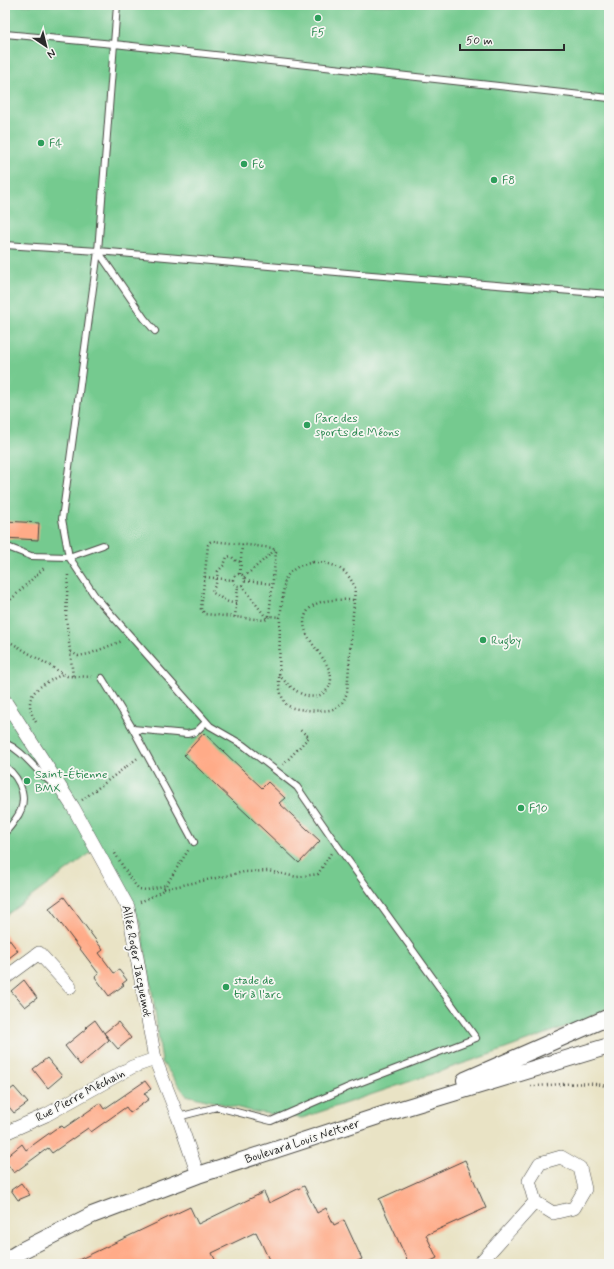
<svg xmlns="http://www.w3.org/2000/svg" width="614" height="1269" font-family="Mynerve,sans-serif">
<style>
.green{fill:#74ca8f;stroke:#507a5d}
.building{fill:#ffab88}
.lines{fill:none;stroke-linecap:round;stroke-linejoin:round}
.service-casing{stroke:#484742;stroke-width:8}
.minor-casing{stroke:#484742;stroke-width:14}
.tertiary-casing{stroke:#484742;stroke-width:18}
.path{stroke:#484742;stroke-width:2.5;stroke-dasharray:1 3;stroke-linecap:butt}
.service{stroke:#fff;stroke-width:6}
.minor{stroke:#fff;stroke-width:13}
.tertiary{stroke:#fff;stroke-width:16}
.leisure-dot{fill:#2e9e5b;stroke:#f6f6f2;stroke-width:1.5}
.labels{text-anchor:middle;stroke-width:3.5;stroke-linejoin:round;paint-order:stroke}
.leisure-label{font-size:12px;fill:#27864d;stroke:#f6f6f2;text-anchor:start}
.street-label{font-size:12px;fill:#2b2b2b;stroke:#f6f6f2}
</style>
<rect width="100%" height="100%" fill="#f6f6f2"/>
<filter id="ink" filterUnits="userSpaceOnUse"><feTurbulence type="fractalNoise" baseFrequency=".025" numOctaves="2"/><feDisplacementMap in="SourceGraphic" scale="8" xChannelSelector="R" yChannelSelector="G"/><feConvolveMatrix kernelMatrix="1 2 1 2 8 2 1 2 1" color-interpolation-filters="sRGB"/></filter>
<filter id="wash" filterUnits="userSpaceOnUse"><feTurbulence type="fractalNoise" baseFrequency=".012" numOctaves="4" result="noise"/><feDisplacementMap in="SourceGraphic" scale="16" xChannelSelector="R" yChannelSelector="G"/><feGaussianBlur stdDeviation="0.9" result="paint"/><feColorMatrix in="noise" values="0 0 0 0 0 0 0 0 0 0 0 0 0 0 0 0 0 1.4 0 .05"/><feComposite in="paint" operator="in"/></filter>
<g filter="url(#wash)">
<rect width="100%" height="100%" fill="#e9e3c5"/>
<path class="green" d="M5,5H609V1008L586,1019L500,1051L302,1118L255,1112L186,1095L162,1062L153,997L140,922L100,846L5,916Z"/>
<g id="blocks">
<path class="building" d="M5,521L39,523L38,540L5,538Z
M204,733L262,788L268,782L285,798L279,803L320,841L299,863L184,755Z
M64,897L103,950L99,953L114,973L119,970L127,980L122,984L124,985L109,996L95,977L99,974L49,908Z
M5,934L18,951L5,961Z
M24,980L37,998L25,1007L11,991Z
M95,1020L109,1040L80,1065L65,1046L87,1028L86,1027Z
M118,1022L131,1038L118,1049L104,1033Z
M47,1058L62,1076L48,1088L33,1069Z
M145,1081L151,1089L144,1093L149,1099L130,1113L126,1107L91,1132L88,1128L52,1153L48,1148L14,1173L5,1161V1158L22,1144L26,1150L55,1129L62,1126L64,1128L100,1103L104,1109Z
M14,1087L28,1103L14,1113L5,1102V1094Z
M465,1160L486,1208L426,1235L437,1258L425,1264H409L379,1199Z
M21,1183L30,1195L18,1200L11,1190Z
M304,1186L317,1213L326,1208L334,1225L344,1220L362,1259L351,1264H271L256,1232L212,1253L217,1264H70L190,1207L198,1224L264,1192L269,1203Z"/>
</g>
</g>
<g filter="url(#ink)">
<use href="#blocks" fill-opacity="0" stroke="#484742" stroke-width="1"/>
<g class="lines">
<defs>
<path id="service" d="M117,5L98,251L62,519L69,557L95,596L210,726L243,745L297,787L337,845L476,1038L351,1086L271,1121L217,1107L178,1117
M5,34L114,44L609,98
M5,245L98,251L144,318L155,331
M98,251L359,274L609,294
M5,546L31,556L69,557L103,545
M102,678L133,729L187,734L196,732L206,722
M133,729L194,842
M5,743C26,752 36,773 55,785
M5,766C22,780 30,801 15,820C12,824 9,829 5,832"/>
<path id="minor" d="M5,701L73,807L128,907L155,1059L178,1117L198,1175
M5,978L39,953L70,987
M5,1133L46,1115L132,1067L155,1059
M561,1157L580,1168L585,1189L574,1208L553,1213L535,1202L529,1181L540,1163Z
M479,1264L535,1202"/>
<path id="tertiary" d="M465,1080L609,1017
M5,1261L23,1250L92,1215L198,1175L394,1111L609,1046"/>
</defs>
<use href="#service" class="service-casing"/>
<use href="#minor" class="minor-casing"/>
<use href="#tertiary" class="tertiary-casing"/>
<path class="path" d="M313,562C332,562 348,569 355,588L347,692C341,714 324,711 306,710C300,709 291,709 286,704C281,698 280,689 279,683L280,618L285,579L290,572L299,566Z
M233 580a6 6 0 1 1 12 0a6 6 0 1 1-12 0Z
M240,574L242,545
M68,575L66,617L73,676
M205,577L233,580
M244,577L275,550
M245,581L273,584
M242,585L267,619
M236,603C225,603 223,598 213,593L212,591L216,584L218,571L224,565L227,557L231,556L236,561L241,562
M5,605L45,567
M269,616L276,552L273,548L213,541L210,542L208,545L201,609L205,614L265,620L267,619L269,616L280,617
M235,617L238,586
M5,639L67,676L94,677
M71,652L78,656L89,654L122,641
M279,675C289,687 310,706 326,691C330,687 331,683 331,677C329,656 296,636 306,614C314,597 339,600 354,600
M36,722C19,694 41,685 63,674
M283,765L309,737L300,730
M82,800L139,757
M113,850L131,880L139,889L147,890L166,885
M164,889L244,872L268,871L297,877L318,874L331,853
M140,902L157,894L163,890L189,849
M531,1086C548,1086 597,1079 609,1088"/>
<use href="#service" class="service"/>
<use href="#minor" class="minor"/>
<use href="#tertiary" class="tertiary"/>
</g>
</g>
<g class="leisure-dot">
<circle cx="318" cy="18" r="4"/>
<circle cx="41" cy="143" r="4"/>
<circle cx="244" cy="164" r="4"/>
<circle cx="494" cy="180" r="4"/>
<circle cx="307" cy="425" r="4"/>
<circle cx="483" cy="640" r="4"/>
<circle cx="27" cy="781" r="4"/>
<circle cx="521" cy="808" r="4"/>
<circle cx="226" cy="987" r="4"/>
</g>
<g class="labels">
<g class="leisure-label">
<text x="318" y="36" text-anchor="middle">F5</text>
<text x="49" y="147">F4</text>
<text x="252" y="168">F6</text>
<text x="502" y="184">F8</text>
<text x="315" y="422">Parc des<tspan x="315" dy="14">sports de Méons</tspan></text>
<text x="491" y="644">Rugby</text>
<text x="35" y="778">Saint-Étienne<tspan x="35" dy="14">BMX</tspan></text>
<text x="529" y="812">F10</text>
<text x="234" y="984">stade de<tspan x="234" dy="14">tir à l'arc</tspan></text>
</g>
<g class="street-label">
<text transform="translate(137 961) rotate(79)" y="4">Allée Roger Jacquemot</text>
<text transform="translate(80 1095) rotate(-28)" y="4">Rue Pierre Méchain</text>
<text transform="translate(302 1141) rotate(-18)" y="4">Boulevard Louis Neltner</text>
</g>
</g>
<rect width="614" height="1269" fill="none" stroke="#f6f6f2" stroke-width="20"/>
<g transform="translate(46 46) rotate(145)" stroke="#f6f6f2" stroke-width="3" paint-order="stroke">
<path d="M0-3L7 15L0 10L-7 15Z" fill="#2b2b2b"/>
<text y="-6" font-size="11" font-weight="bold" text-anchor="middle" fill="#2b2b2b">N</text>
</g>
<path d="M460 44v6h104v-6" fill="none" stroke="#2b2b2b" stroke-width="2"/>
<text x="466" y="44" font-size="12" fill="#2b2b2b" stroke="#f6f6f2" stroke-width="3" paint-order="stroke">50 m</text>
</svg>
